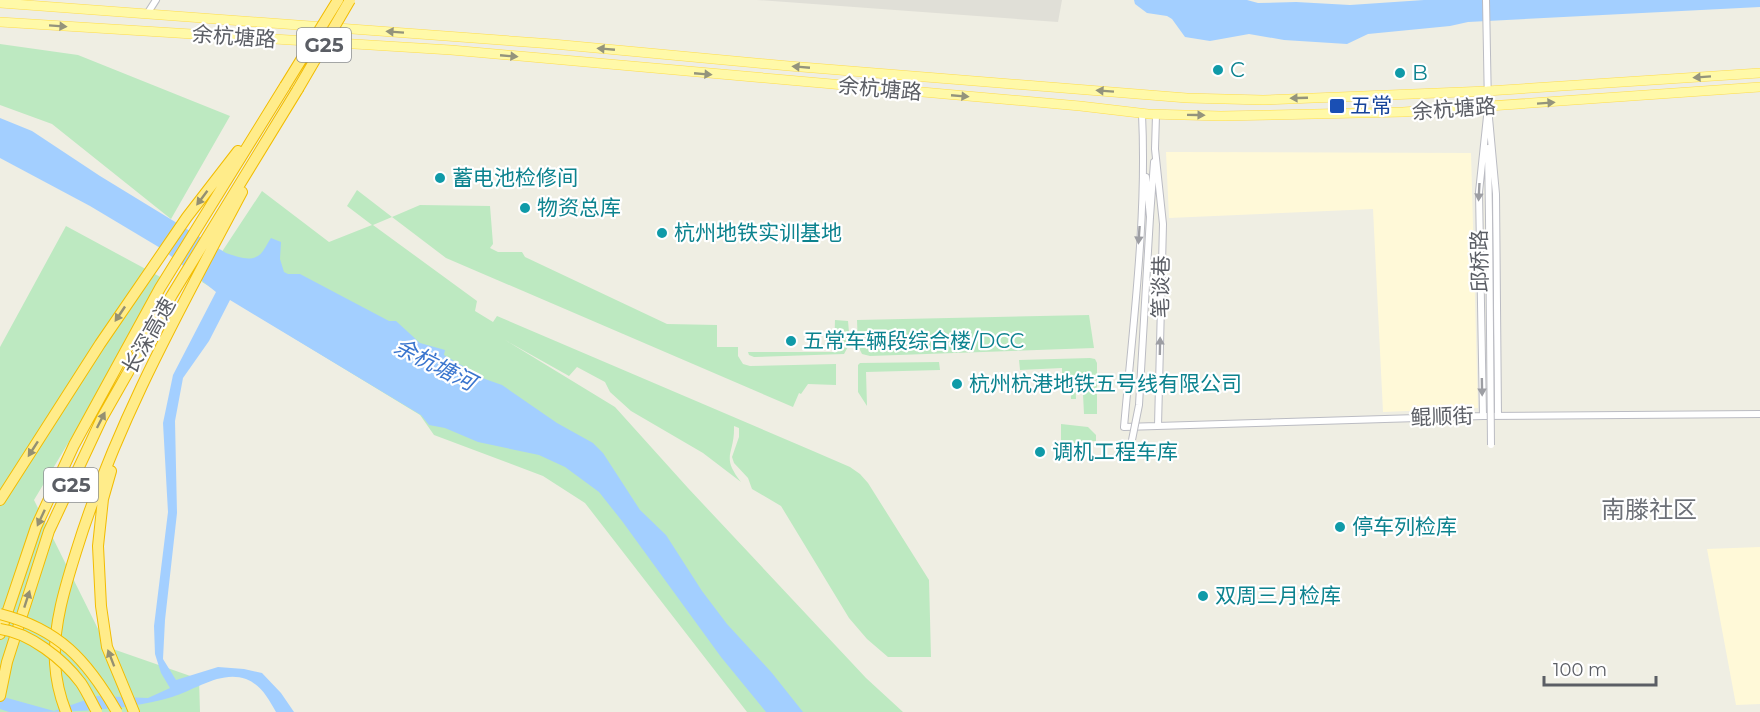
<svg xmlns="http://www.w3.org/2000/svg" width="1760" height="712" font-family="Montserrat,'Noto Sans SC',sans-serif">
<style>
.commercial{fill:#fff9d8}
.industrial{fill:#e0dfd7}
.green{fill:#bde9c1}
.water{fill:#a3cfff}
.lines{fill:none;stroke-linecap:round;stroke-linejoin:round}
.minor-casing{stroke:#bbbcc3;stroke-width:8}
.primary-casing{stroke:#fedc4d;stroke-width:10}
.motorway-casing{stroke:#f2bc00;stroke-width:12}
.minor{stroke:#fff;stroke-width:6}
.primary{stroke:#fff9a8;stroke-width:9}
.motorway{stroke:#ffec8a;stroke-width:10}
.minor-bridge-casing{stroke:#bbbcc3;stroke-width:8;stroke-linecap:butt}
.motorway-bridge-casing{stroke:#f2bc00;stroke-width:12;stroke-linecap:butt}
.minor-bridge{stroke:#fff;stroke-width:6}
.motorway-bridge{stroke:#ffec8a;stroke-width:10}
.oneway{fill:#94947c}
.oneway2{fill:#9d9ea3}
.oneway3{fill:#949072}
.culture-dot{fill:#0f9aa8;stroke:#fff;stroke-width:2}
.transit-dot{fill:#1a4fb4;stroke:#fff;stroke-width:2}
.labels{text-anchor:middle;stroke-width:4.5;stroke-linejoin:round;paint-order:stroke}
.shield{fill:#fff;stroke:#8c8e93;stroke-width:1.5}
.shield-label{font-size:20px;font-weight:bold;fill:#5b5e65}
.street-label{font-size:21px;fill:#5b5e65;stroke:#fff}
.culture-label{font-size:21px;fill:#0d838f;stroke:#fff;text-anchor:start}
.transit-label{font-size:21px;fill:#164399;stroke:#fff;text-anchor:start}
.water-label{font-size:22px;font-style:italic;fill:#3a75ce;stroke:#fff}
.quarter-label{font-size:24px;fill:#6c7077;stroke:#fff}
</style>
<rect width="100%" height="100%" fill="#efeee3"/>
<path class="commercial" d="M1166,152L1471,153L1478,408L1383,412L1373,209L1169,218Z
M1760,547V704L1736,705L1707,549Z"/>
<path class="industrial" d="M757,0H1062L1058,22Z"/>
<path class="green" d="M0,44L78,55L230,116L171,219L52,124L0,105Z
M357,190L392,217L420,205L490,206L493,244L490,248L498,252H522L525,257L667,324L717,325V347H738V356L743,364L750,366L836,364V385L808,384L801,394L799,393L793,407L446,258L392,217L373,225L477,301L475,311L493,322L497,316L813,451L850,467L860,474L868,483L929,580L931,657H888L867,639L849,618L781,506L752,489L748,478L734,463L732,457L739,437V428L734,426C735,455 720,455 741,482L703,453L631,411L610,392L605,382L577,367L569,376L505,340L615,407L688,488L866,678L903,712H747L585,503L543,476L434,435L420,415L202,282L262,191L329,242L372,225L347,206Z
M66,226L166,280L34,500L107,647L199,679L200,712H0V347Z
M1089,315L1094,348L870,356L862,354L858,346L857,320Z
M835,320L848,321L850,343L844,354L754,357L749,355L748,352H834Z
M1090,358L1095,359L1097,363V414H1084L1082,374L1075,375L1076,399H1071L1070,374H1062V368L1020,370L1019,360Z
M939,362L940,370L866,372L867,406L858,392V365L860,363Z
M1061,424L1088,427L1096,435V441L1061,444Z"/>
<path class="water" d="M1134,0H1247L1258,3L1296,2L1350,5L1424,0H1760V7L1468,22L1450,26L1368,34L1347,44L1284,40L1249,34L1210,41L1185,37L1172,19L1167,16L1147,13L1135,4Z
M0,118L32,131L100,176L226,253C238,257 254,264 263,251C266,247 268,242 271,238L281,242L280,259L284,272L288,274H300L389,321H396L420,343L445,350L444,355L485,379L502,385L557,423L593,443L603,453L640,510L666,535L702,591L727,624L772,673L803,712H766L721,657L622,521L599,492L565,467L539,455L478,442L445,428L429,425L421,415L230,300L209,341L183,378L175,421L177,513L165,620L163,659L176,680L218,667L244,669L262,673L281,693L294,712H276C268,698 261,685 246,679C221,670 195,690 172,697C120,712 64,712 9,712L0,709V696L54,711L97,696L148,698L170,688L161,673L155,654L154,626L168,512L163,423L173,375L216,292L162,249L90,206L0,158Z"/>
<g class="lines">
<defs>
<path id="minor" d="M1486,0L1488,107
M147,14L156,0
M1142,114C1147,218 1133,324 1124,427L1483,416L1760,414
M1156,115L1155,149L1163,224L1158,426
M1488,148L1489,218
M1146,177L1150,217L1154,162
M1483,416L1479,192L1488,107L1496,194L1498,416"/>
<path id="primary" d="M0,3L553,44L789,66L1187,98L1263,100L1487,91L1760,73
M0,22L451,50L1080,106L1148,114L1221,116L1403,112L1760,87"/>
<path id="motorway" d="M111,471L103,499L98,546L101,606L107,647L134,712
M0,500L100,344L187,217L238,151
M0,634L36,527L74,445L160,288L285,86
M0,696L7,662L49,531L102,418L172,295L298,89
M66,712C60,697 56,679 55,663C53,626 65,587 76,552C115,425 180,309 242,192"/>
</defs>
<use href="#minor" class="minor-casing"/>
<use href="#primary" class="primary-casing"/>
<use href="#motorway" class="motorway-casing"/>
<use href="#minor" class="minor"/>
<use href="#primary" class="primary"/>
<use href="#motorway" class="motorway"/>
<defs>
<path id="minor-bridge" d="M1489,218L1491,445
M1129,455L1139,405L1150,217"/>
<path id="motorway-bridge" d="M285,86L338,0
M298,89L350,0
M0,614C59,629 87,660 117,712
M0,629C30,633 63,659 81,683C87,692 92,703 97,712"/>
</defs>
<use href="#minor-bridge" class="minor-bridge-casing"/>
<use href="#motorway-bridge" class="motorway-bridge-casing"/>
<use href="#minor-bridge" class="minor-bridge"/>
<use href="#motorway-bridge" class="motorway-bridge"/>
</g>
<defs><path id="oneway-solid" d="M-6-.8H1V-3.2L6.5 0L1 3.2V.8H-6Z" transform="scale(1.5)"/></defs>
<g class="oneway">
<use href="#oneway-solid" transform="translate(58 26) rotate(4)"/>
<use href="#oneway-solid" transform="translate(395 32) rotate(-176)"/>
<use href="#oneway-solid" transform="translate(606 49) rotate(-175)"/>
<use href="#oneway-solid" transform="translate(509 56) rotate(5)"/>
<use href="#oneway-solid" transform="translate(801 67) rotate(-175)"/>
<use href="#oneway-solid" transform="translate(703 74) rotate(5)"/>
<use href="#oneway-solid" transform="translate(1702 77) rotate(176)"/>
<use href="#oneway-solid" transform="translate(1105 91) rotate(-176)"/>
<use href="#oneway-solid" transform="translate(960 96) rotate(5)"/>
<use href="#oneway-solid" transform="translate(1299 98) rotate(178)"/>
<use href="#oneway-solid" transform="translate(1546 103) rotate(-4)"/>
<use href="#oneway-solid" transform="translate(1196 115) rotate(1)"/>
</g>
<g class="oneway2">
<use href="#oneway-solid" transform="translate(1479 192) rotate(93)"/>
<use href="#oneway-solid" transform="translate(1139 235) rotate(94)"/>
<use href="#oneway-solid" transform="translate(1160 346) rotate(-89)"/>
<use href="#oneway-solid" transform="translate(1482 387) rotate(89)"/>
</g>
<g class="oneway3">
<use href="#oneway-solid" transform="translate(202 198) rotate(127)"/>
<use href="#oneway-solid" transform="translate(120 314) rotate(124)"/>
<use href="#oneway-solid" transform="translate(101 420) rotate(-63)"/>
<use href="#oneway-solid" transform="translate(33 449) rotate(123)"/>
<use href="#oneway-solid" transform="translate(41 518) rotate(115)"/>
<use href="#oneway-solid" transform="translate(27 599) rotate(-72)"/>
<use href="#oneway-solid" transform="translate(111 658) rotate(-111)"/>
</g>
<g class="culture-dot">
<circle cx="1218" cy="70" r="6"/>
<circle cx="1400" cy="73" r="6"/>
<circle cx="440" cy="178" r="6"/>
<circle cx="525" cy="208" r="6"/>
<circle cx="662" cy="233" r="6"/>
<circle cx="791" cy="341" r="6"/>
<circle cx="957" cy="384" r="6"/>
<circle cx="1040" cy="452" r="6"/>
<circle cx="1340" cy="527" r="6"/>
<circle cx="1203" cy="596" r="6"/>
</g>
<rect class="transit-dot" x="1329" y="98" width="16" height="16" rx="3"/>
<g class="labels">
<g class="shield">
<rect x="297" y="28" width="54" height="34" rx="4.5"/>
<rect x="44" y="468" width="54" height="34" rx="4.5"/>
</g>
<g class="shield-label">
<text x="324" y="52">G25</text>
<text x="71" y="492">G25</text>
</g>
<g class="street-label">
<text transform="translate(234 37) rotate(4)" y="7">余杭塘路</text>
<text transform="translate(880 89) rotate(5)" y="7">余杭塘路</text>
<text transform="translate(1454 109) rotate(-4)" y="7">余杭塘路</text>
<text transform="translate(1480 261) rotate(-91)" y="7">邱桥路</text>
<text transform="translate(1161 287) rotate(-89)" y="7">笔谈巷</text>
<text transform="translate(149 336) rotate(-60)" y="7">长深高速</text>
<text transform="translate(1442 417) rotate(-2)" y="7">鲲顺街</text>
</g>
<g class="culture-label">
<text x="1230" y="77">C</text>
<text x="1412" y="80">B</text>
<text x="452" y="185">蓄电池检修间</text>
<text x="537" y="215">物资总库</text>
<text x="674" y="240">杭州地铁实训基地</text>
<text x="803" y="348">五常车辆段综合楼/DCC</text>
<text x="969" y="391">杭州杭港地铁五号线有限公司</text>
<text x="1052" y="459">调机工程车库</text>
<text x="1352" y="534">停车列检库</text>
<text x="1215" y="603">双周三月检库</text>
</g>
<g class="transit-label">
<text x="1350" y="113">五常</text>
</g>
<g class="water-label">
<text transform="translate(435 364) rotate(27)" y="8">余杭塘河</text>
</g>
<g class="quarter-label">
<text x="1649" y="518">南滕社区</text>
</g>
</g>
<path d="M1544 676v9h112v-9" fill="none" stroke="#5b5e65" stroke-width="3"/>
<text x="1553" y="676" font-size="18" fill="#5b5e65" stroke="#ffffff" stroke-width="4.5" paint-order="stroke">100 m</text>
</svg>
